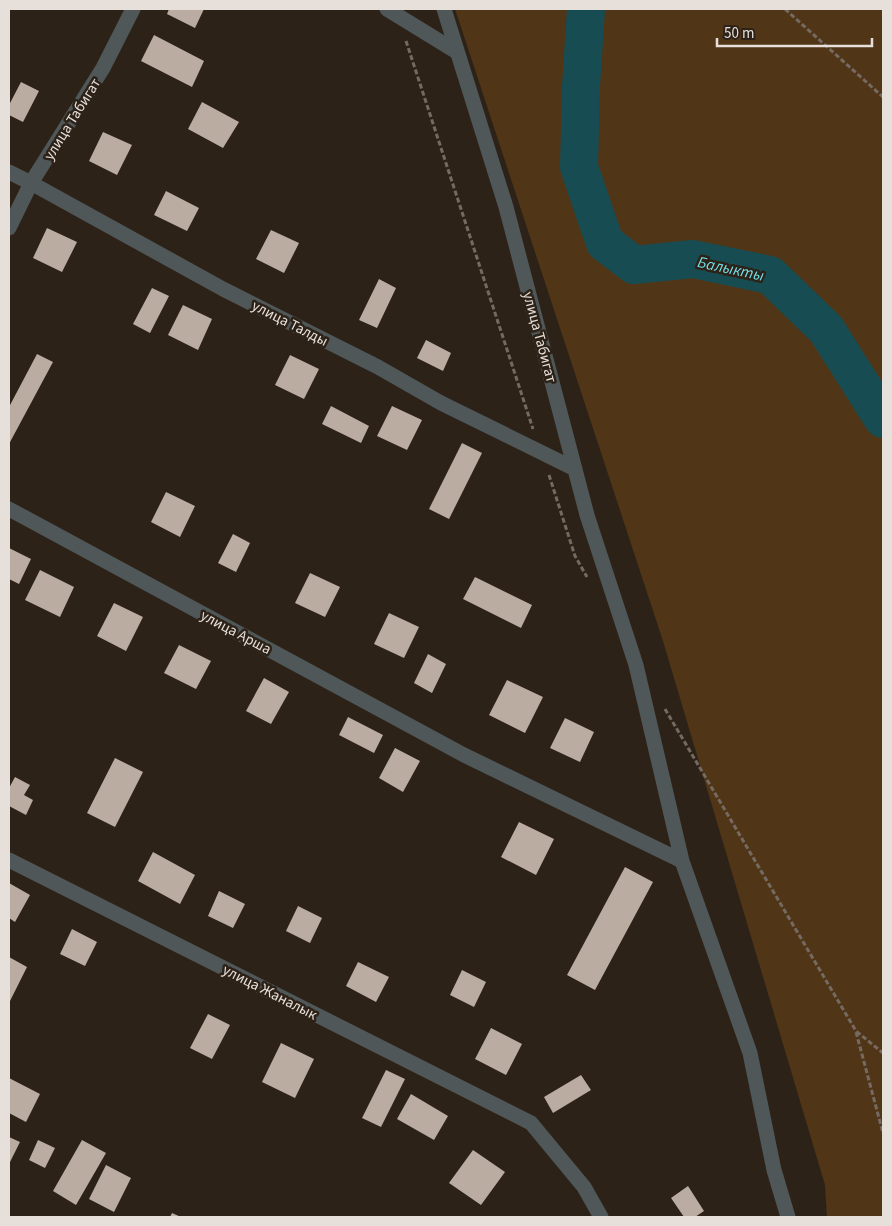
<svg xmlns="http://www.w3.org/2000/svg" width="892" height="1226" font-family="'Source Sans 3',sans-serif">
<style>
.green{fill:#513517}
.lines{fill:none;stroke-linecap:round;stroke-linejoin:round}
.river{stroke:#174d52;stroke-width:38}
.building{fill:#baaca0}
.path{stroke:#746a62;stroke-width:3;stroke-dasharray:5 2.5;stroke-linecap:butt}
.minor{stroke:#4f5758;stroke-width:15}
.labels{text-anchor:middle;stroke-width:5;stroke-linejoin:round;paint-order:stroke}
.street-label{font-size:15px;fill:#e7e0da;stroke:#2d2218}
.water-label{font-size:16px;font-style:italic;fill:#74dfea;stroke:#2d2218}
</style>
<rect width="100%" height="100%" fill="#2d2218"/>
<path class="green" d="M455,9H883V1217H827L825,1185L663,641Z"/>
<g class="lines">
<path class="river" d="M586,9L581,86L579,167L605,243L634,265L693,259L770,275L826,329L883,419"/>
</g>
<path class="building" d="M169,9H204L195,28L167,14Z
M154,35L204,61L192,87L141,61Z
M21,82L39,91L23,122L9,115V105Z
M202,102L239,122L223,148L188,129Z
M103,132L132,145L117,175L89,161Z
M166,191L199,208L187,231L154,215Z
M47,228L77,242L62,272L33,258Z
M271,230L299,243L284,273L256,259Z
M379,279L396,288L377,328L359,320Z
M152,288L169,296L150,333L133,324Z
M183,305L212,319L198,350L168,335Z
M426,340L451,353L443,371L417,358Z
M37,354L53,362L9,444V407Z
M290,355L319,369L304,399L275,385Z
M331,406L369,426L361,443L322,424Z
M392,406L422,420L407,450L377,436Z
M462,443L482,453L449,519L429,509Z
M166,492L195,506L180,537L151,522Z
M233,534L250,543L236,572L218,563Z
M9,548L31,559L19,584L9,579Z
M40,570L74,587L60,617L25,600Z
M310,573L340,587L325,617L295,603Z
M475,577L532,605L521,628L463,599Z
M114,603L143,617L126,651L97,636Z
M389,613L419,627L404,658L374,644Z
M179,645L211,661L196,689L164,673Z
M428,654L446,664L432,693L414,683Z
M264,678L289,692L271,724L246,711Z
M507,680L543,697L525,733L489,715Z
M348,717L383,735L374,753L339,735Z
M565,718L594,732L580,762L550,748Z
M395,748L420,761L403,792L379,778Z
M115,758L143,772L115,827L87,813Z
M15,777L30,785L24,795L33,800L26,815L9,806V788Z
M519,822L554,839L536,875L501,857Z
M153,852L195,875L180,904L138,881Z
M625,867L653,882L595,990L567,975Z
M9,883L30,895L15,922L9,918Z
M219,891L245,904L233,928L208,916Z
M298,906L322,918L310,943L286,931Z
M72,929L97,942L85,966L60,954Z
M9,957L27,967L9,1003Z
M358,962L389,977L376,1002L346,986Z
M462,970L486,982L474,1007L450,995Z
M208,1014L230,1025L212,1059L190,1048Z
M491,1028L522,1044L506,1075L475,1059Z
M281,1043L314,1059L295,1098L262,1082Z
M386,1070L405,1079L381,1127L362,1118Z
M581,1075L591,1090L553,1113L544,1097Z
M9,1078L40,1094L26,1122L9,1113Z
M411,1094L448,1116L434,1140L397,1119Z
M9,1137L20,1142L9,1164Z
M38,1140L55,1148L45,1168L29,1160Z
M82,1140L106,1153L76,1205L53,1191Z
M473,1150L505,1172L481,1205L449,1183Z
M106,1165L131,1178L114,1212L89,1199Z
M688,1186L704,1211L695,1217H684L671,1198Z
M172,1213L181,1217H170Z"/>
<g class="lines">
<path class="path" d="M785,9L883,97
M406,41L533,429
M549,475L575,556L587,577
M665,709L856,1031L883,1053
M856,1032L883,1133"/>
<path class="minor" d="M387,9L457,52
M444,9L506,207L587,515L636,665L682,861
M9,172L31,183L223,289L378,367L441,403L575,469
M9,228L31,183L103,68L133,9
M9,509L464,755L682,861L750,1053L774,1170L788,1217
M9,860L531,1123L584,1187L601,1217"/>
</g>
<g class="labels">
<g class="street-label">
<text transform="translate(72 119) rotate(-58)" y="5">улица Табигат</text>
<text transform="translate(290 323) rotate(27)" y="5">улица Талды</text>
<text transform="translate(540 337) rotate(75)" y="5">улица Табигат</text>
<text transform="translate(236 632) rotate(28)" y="5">улица Арша</text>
<text transform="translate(270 992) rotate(27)" y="5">улица Жаналык</text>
</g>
<g class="water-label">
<text transform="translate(731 268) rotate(12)" y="6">Балыкты</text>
</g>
</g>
<rect width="892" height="1226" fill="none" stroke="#e7e0da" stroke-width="20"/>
<path d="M717 38v8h155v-8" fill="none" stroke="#e7e0da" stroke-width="2.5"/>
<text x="724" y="38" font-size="15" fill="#e7e0da" stroke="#2d2218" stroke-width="4" paint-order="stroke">50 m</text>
</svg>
